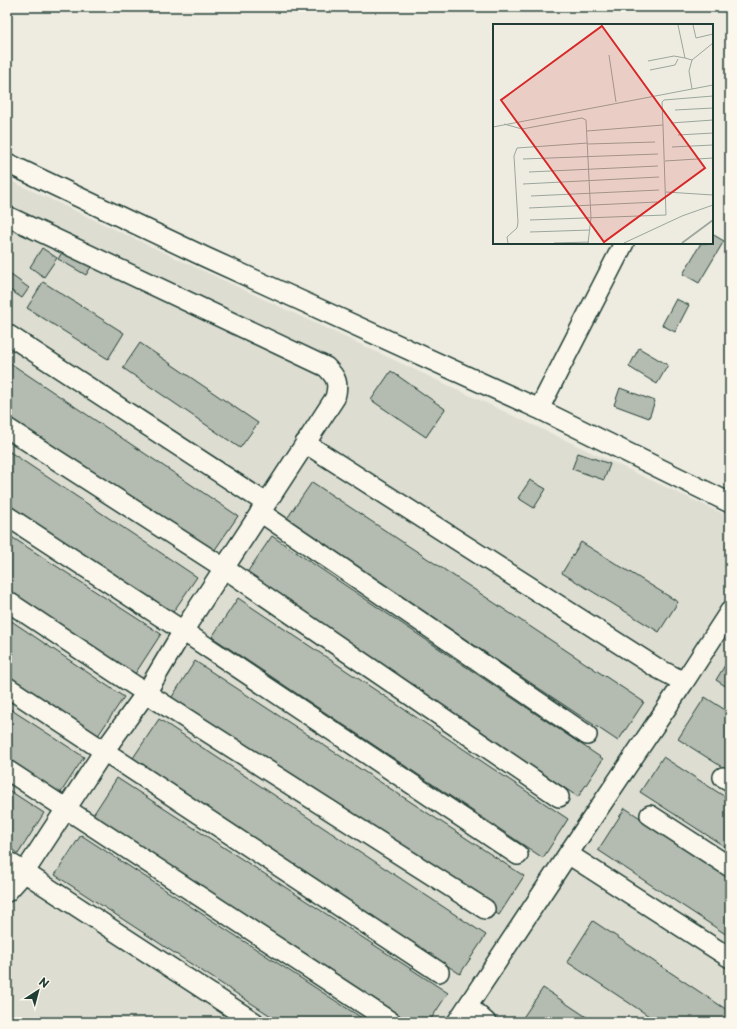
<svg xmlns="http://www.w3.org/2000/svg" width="737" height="1029" font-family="'Playpen Sans',sans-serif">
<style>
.built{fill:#ddddd2}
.building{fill:#b4bbb0;stroke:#1f3d34}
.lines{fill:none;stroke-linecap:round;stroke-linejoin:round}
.minor-casing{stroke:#1f3d34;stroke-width:22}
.minor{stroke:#fbf7ec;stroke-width:19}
.inset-river{fill:none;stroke:#9fa89f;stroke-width:2}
.inset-road{fill:none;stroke:#9ba69c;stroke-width:1}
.view{fill:#d62828;fill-opacity:0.15;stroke:#d62828;stroke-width:2}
.inset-edge{fill:none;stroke:#1f3d34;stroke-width:2}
</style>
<rect width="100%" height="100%" fill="#eeece1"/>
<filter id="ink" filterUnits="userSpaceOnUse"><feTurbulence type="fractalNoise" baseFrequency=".025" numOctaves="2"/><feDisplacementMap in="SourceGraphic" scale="8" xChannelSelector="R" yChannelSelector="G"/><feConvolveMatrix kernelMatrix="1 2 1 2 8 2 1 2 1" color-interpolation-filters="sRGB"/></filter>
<g filter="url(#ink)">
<path class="built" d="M7,179L730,517V1022H7Z"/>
<path class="building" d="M712,234L724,241L699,283L683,274L701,243H712Z
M66,246L94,262L86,275L58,259Z
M42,248L57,258L44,277L30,267Z
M7,272L29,288L22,298L7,288Z
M43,282L124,333L108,359L27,308Z
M676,299L689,305L675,332L662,325Z
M140,343L258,423L240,448L123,368Z
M639,348L668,365L657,384L629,367Z
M7,361L238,516L212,554L7,417Z
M391,371L445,409L426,437L371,400Z
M620,388L655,401L649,418L614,405Z
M7,450L197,577L171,615L7,505Z
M578,453L610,464L604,480L572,469Z
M530,480L546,489L534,508L518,498Z
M312,482L644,702L618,741L286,520Z
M7,534L161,634L133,677L7,595Z
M272,536L603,759L578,797L246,574Z
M581,542L678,602L659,632L562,573Z
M238,598L568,819L543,858L212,637Z
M7,618L124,697L97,737L7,677Z
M730,657V689L716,680Z
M195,661L524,876L499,915L170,700Z
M705,697L730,713V772L678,739Z
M7,707L84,757L58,797L7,763Z
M159,719L486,935L460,974L133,758Z
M663,757L730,800V850L640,792Z
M117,778L448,993L429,1022H410L93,815Z
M7,789L44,813L18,854L7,846Z
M625,808L730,877V937L598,850Z
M81,835L368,1022H280L55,875Z
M593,921L730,1012V1022H658L567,962Z
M543,988L594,1022H520Z"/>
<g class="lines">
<defs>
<path id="minor" d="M7,163L205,257L539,409L730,503
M7,216L326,367C337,378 339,383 335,398L183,631L146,693L104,751L24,873L7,892
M7,334L266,503
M539,409L624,243
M7,428L224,568L559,797
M305,443L657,668L684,682L568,854L457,1022
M260,512L587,735
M7,516L183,631L518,855
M7,601L146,693L485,909
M684,682L730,611
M7,687L439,972
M7,770L391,1022
M723,777L730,781
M650,815L730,867
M568,854L730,958
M7,861L254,1022
M468,1006L486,1022"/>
</defs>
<use href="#minor" class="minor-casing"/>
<use href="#minor" class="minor"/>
</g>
</g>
<g transform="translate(493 24)">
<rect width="220" height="220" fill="#eeece1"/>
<path class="inset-river" d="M189,219L220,196"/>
<path class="inset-road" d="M185,1L192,34L199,36L196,47L199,65M200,1L203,14L220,10M116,31L123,78M199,36L220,19M155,37L181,32L192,34M157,46L182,41L185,35M182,86L220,84M178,99L220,96M11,100L29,105L89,94L93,96L98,194L95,219M170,101L169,78L171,76L220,72M0,103L220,61M185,111L220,109M95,120L162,118M179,123L220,121M30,135L165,130M172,137L220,134M36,148L165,142M30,160L166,153M173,168L220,171M38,172L166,166M36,184L164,178M37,196L173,191L170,101L94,107M37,208L97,206M15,219L14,213L24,204L25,198L21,132L24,124L95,119M61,219L96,218M131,219L189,192L220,181"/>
<path class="view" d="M109,2L212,144L111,218L8,76Z"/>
<rect width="220" height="220" class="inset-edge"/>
</g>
<rect width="737" height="1029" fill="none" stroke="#fbf7ec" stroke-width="24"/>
<rect x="12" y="12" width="713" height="1005" fill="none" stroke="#1f3d34" stroke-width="1.5" filter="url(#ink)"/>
<g transform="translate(38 991) rotate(36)" stroke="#fbf7ec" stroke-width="3" paint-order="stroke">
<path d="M0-3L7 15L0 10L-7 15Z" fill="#1f3d34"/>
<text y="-6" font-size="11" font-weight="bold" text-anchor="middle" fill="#1f3d34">N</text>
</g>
</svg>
